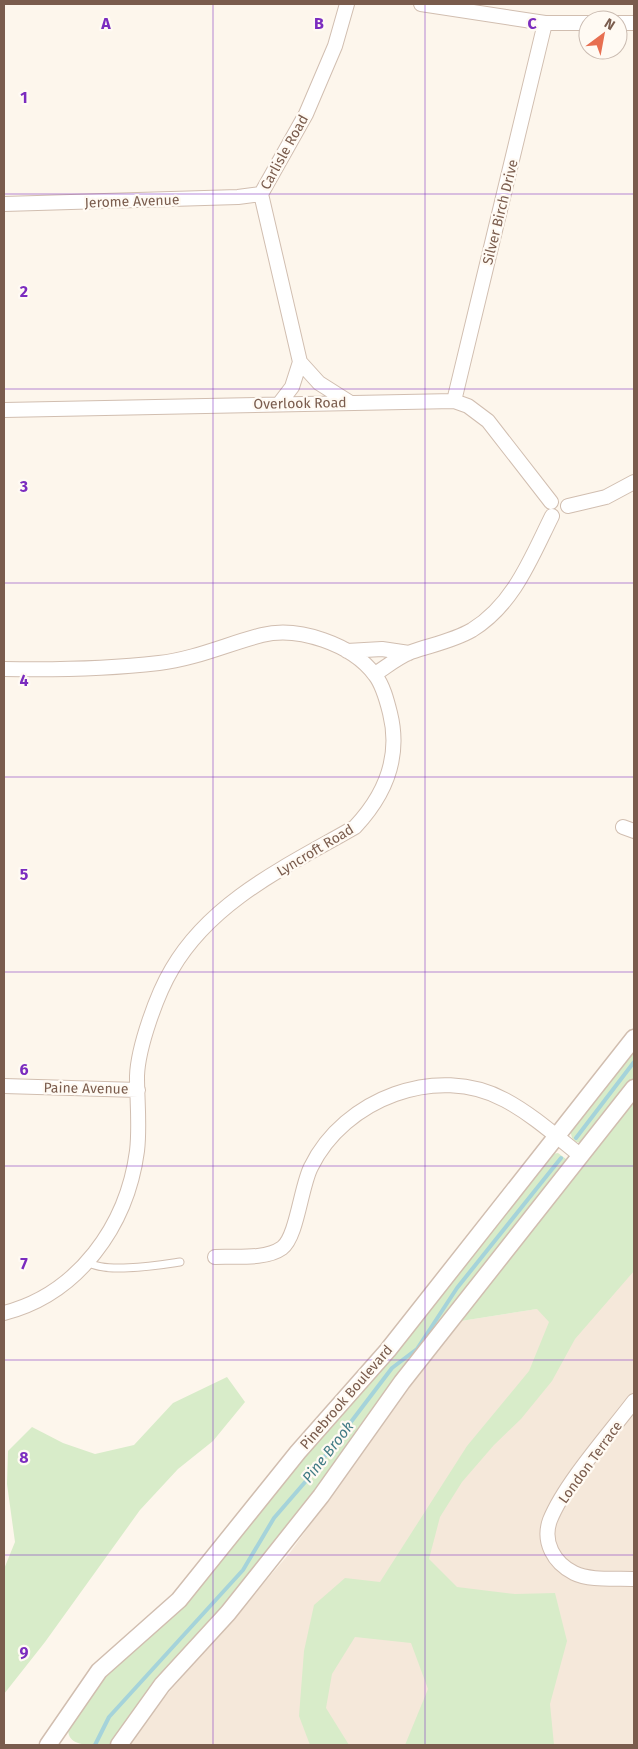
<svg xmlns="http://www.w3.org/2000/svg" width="638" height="1749" font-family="'Fira Sans',sans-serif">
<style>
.residential{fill:#f5e8da}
.green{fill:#d8ecc9}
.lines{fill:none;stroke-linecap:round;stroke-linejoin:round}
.stream{stroke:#a5d3da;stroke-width:4}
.service-casing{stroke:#d1beb0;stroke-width:9}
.minor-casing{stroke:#d1beb0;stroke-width:16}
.tertiary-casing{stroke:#d1beb0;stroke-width:19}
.service{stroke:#fff;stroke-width:7}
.minor{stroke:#fff;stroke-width:14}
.tertiary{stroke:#fff;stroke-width:16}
.grid{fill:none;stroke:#7b2cbf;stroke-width:1;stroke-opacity:0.55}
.labels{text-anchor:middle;stroke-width:4.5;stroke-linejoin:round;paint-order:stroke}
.street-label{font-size:14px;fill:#7a5c4d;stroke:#fffaf3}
.water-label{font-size:15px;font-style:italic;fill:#437c86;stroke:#fffaf3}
.grid-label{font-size:16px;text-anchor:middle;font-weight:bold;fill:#7b2cbf;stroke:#fffaf3;stroke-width:4.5;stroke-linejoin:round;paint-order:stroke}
</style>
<rect width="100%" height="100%" fill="#fdf6ec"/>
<path class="residential" d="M634,1253V1745H129L137,1729L289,1554L402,1397L461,1321L562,1305Z"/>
<path class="green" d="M634,1049V1082L586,1142C576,1145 570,1140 571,1129Z
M634,1102V1271L575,1339L552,1381L521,1419L494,1445L462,1482L440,1517L429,1559L457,1587L515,1594L555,1593L567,1641L550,1704L554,1745H405L428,1689L411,1643L355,1637L332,1674L326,1708L349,1745H310L299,1716L304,1651L314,1605L345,1578L380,1582L467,1446L529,1371L549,1322L537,1309L461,1321Z
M558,1153L566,1159L567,1164L360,1437L112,1745C95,1745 63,1749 69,1725L105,1671L176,1614L552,1154Z
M227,1377L245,1402L213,1441L178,1469L140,1510L45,1642L4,1694V1569L15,1542L7,1484L8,1451L32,1427L63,1443L95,1454L134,1445L173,1403Z"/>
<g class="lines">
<path class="stream" d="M576,1138L634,1062
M95,1745L109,1717L243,1570L274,1518L306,1481L392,1368L417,1349L457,1288L561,1158"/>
<defs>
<path id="service" d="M88,1262C105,1274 159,1265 180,1262"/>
<path id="minor" d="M421,4L545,23H588
M618,23H634
M261,194L300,362L319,383L349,402
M261,194L306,114L335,46L347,4
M4,204L238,197L261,194
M454,401L545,23
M279,404L292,387L300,362
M4,410L454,401L468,406L488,421L551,502
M568,506L606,497L634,482
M347,651L382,649L409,653
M4,669C56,670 107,669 159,663C195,659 227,644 262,635C298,626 352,644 375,675C383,685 387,701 390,713C401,757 385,795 355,827C289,865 212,900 172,969C157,994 138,1047 137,1076C137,1101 140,1126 137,1151C127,1226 78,1294 4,1313
M375,674C386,667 398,657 411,652C431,645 453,641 472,630C514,604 531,558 552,516
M623,827L634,831
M4,1086L138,1090
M215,1257C235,1256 265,1260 282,1248C297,1237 301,1186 311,1167C344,1099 437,1063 505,1100C533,1115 557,1137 581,1156
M634,1401C609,1434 565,1483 550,1520C542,1542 554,1563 574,1573C590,1581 616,1578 634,1579"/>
<path id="tertiary" d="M48,1745L99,1671L179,1600L298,1452L388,1350L634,1038
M119,1745L162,1685L228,1613L321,1496L402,1382L634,1088"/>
</defs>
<use href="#service" class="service-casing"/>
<use href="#minor" class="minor-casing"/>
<use href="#tertiary" class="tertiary-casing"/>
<use href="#service" class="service"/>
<use href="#minor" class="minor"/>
<use href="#tertiary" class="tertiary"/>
</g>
<path class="grid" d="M213,4V1745M425,4V1745M4,194H634M4,389H634M4,583H634M4,777H634M4,972H634M4,1166H634M4,1360H634M4,1555H634"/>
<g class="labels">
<g class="street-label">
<text transform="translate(284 152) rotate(-61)" y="5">Carlisle Road</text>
<text transform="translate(132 201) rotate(-2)" y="5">Jerome Avenue</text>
<text transform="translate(500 212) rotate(-76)" y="5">Silver Birch Drive</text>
<text transform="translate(300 403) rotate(-1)" y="5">Overlook Road</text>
<text transform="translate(315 850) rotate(-31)" y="5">Lyncroft Road</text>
<text transform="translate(86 1088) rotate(1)" y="5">Paine Avenue</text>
<text transform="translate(346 1397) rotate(-49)" y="5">Pinebrook Boulevard</text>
<text transform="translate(590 1462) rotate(-54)" y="5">London Terrace</text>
</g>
<g class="water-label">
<text transform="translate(328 1452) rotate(-52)" y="5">Pine Brook</text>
</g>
</g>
<g class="grid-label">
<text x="106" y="29">A</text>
<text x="319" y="29">B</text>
<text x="532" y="29">C</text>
<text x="24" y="103">1</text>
<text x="24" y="297">2</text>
<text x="24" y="492">3</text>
<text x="24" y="686">4</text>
<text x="24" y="880">5</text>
<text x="24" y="1075">6</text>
<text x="24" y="1269">7</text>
<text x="24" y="1463">8</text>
<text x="24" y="1658">9</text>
</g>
<rect width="638" height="1749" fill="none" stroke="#7a5c4d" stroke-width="10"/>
<g transform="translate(603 35) rotate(32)"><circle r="24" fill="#fffaf3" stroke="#cabbb1"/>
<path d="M0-4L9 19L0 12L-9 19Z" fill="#e76f51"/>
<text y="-8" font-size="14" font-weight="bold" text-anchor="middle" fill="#7a5c4d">N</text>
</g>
</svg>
